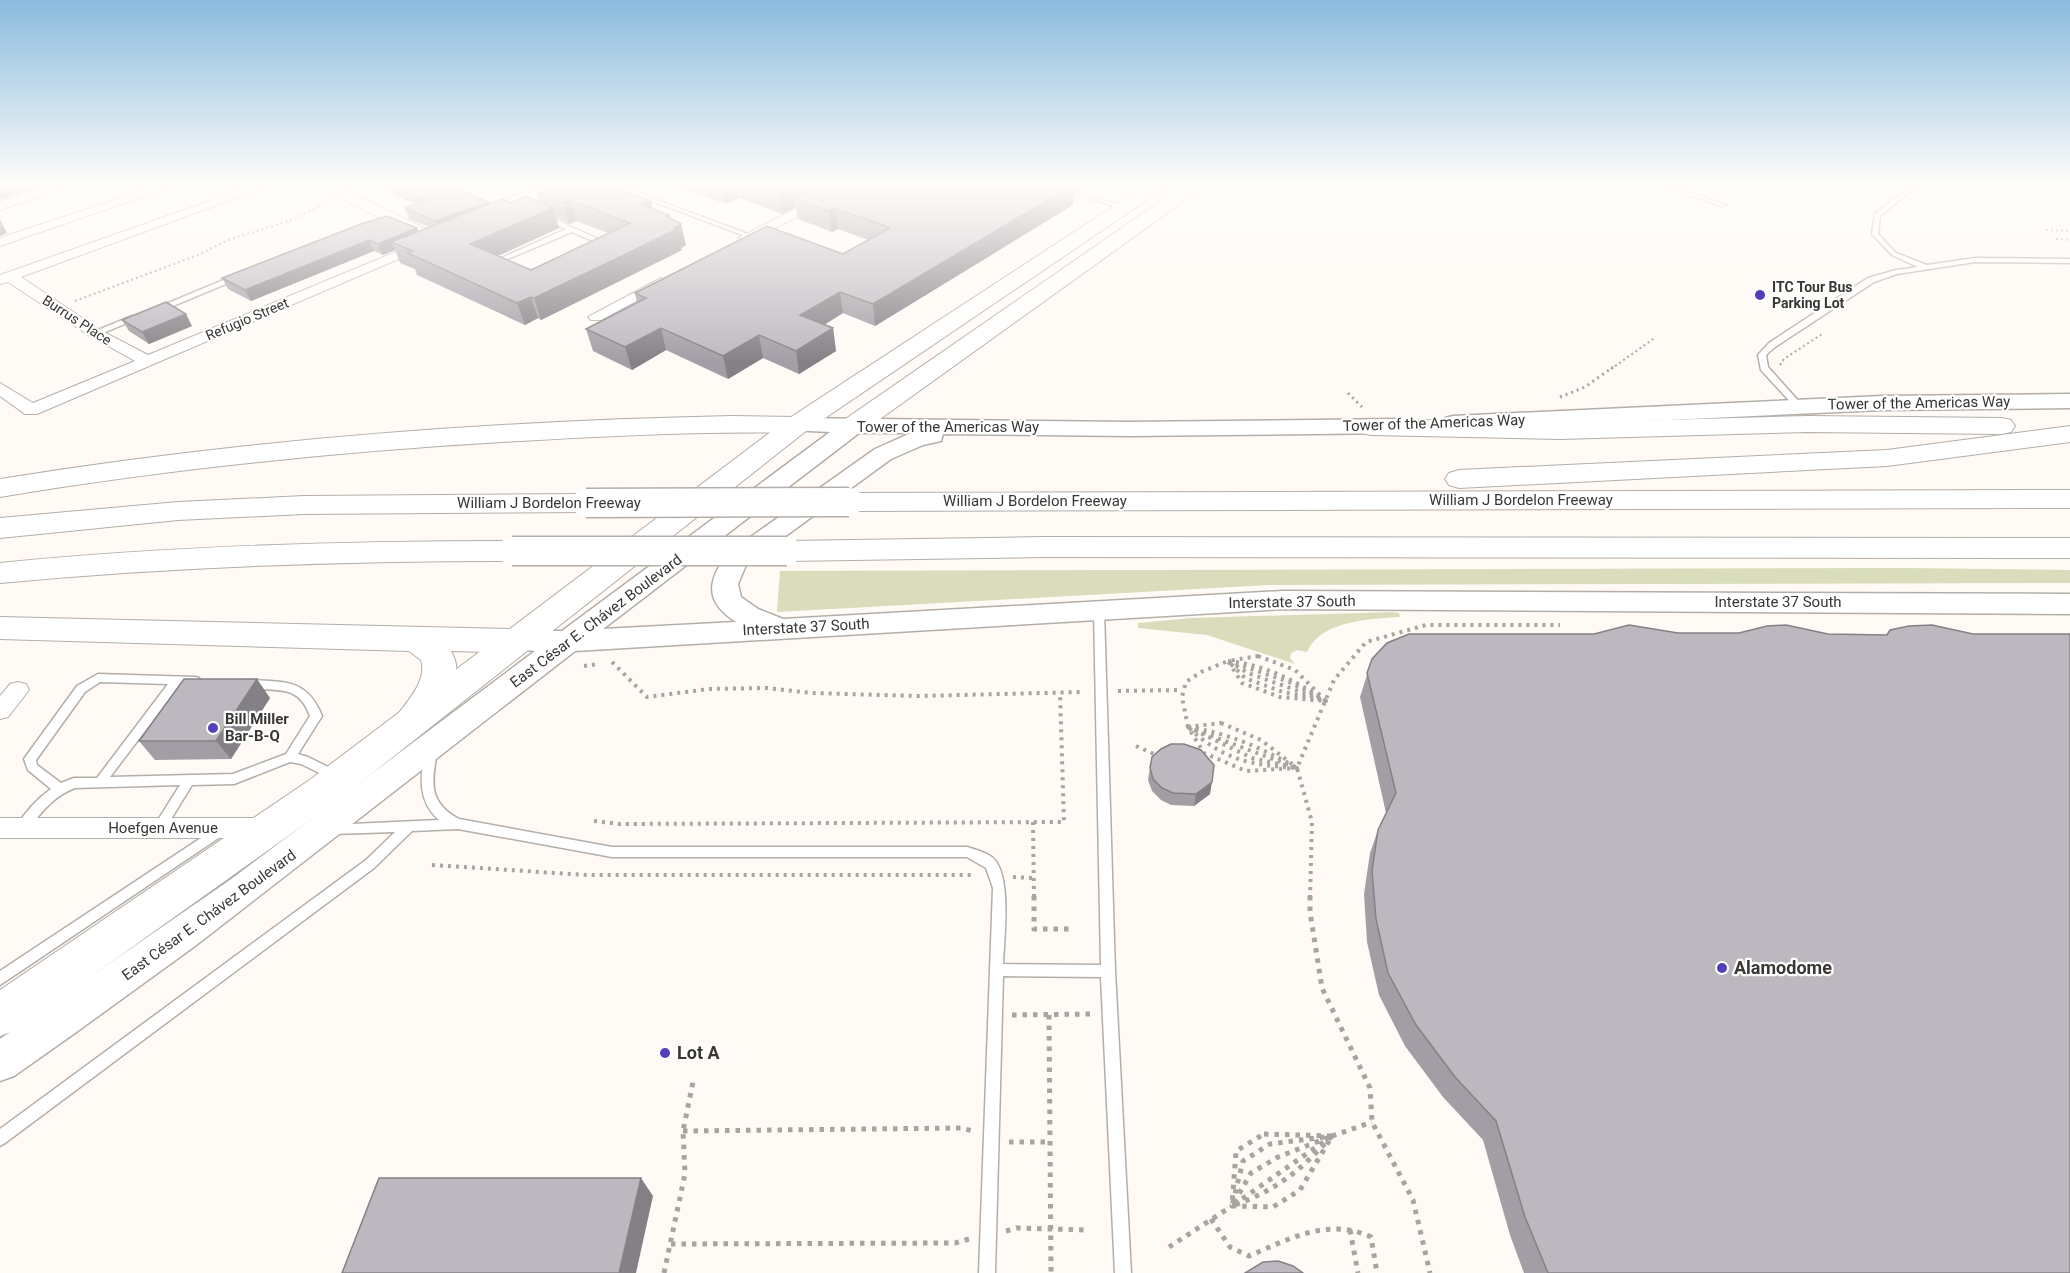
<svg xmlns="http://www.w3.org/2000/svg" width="2070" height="1273" font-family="Roboto,sans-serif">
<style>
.green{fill:#d9ddbc}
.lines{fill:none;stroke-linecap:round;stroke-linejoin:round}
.service-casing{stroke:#b4aea8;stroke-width:3}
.minor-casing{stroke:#b4aea8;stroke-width:2}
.secondary-casing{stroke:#b4aea8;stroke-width:3}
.primary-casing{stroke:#b4aea8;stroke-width:2}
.motorway-casing{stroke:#b4aea8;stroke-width:2}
.path-far3{stroke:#a8a4a0;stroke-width:2;stroke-dasharray:2 3;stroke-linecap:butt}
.path-far2{stroke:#a8a4a0;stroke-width:3;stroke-dasharray:2 4;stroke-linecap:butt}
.path-far1{stroke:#a8a4a0;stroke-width:4;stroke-dasharray:3 5;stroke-linecap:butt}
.path{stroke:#a8a4a0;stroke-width:5;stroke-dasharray:4.5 6;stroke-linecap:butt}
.service{fill:#fff;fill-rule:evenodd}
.minor{fill:#fff;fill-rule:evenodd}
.secondary{fill:#fff;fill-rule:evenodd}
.primary{fill:#fff;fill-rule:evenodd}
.motorway{fill:#fff;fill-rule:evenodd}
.motorway-bridge-casing{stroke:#b4aea8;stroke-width:31;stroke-linecap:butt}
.motorway-bridge{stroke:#fff;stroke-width:28}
.wall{fill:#a39ea5;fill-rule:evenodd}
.shaded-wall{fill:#848186}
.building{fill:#bdb8c0;stroke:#848186;stroke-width:1.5}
.poi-dot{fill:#5041b8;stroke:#fff;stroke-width:2}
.labels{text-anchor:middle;stroke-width:4.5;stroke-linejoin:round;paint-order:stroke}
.far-poi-label{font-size:14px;font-weight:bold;fill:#393734;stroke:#fff;text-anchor:start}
.far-street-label{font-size:14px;fill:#393734;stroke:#fff}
.street-label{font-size:15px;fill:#393734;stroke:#fff}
.poi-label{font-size:15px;font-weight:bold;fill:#393734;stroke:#fff;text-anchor:start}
.near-poi-label{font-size:18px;font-weight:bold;fill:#393734;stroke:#fff;text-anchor:start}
</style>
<rect width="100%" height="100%" fill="#fffaf5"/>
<path class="green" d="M1903,568L2070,570V583L1269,585L777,612L780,571Z
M1391,612L1399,613L1400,617C1371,619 1321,620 1307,652L1297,650L1291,653L1290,658L1295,664L1207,635L1138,628V623L1191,618Z"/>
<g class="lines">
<defs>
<path id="service" d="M609,185H617L753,236L748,237Z
M1046,185H1054L1126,207L1121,208Z
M1658,185H1666L1727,205L1722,206Z
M1912,185H1918L1880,216L1878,234L1896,253L1927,265L1975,258L2070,259V263L1975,262L1897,274L1874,282L1775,347L1766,355L1768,367L1803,406L1802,408H1796L1761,370L1758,355L1769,343L1868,278L1896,270L1918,267L1892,255L1872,234L1875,214Z
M545,215L605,242L606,247L601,248L600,244L572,232L503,261L501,264L500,268H496L493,263L499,259L566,229L543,218V216Z
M233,276L240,278L161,311L154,309Z
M132,316L139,318L98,335L91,333Z
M1099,607L1104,611L1115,971L1131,1273H1115L1101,977L1003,976L995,1273H979L993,888L986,868L967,857H612L458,829L412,831L374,868L5,1143L0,1146V1129L366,860L395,832L333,834L329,833L327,829L329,825L439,820C418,802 420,778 425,753L427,750L431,748L435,750L437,753C431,783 429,803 459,819L612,847H967C976,850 986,852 993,858C1012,876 1004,938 1003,964L1101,965L1094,611Z
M98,674L195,677L199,678L200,681L199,684L180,685L110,777L233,774L286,754L310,716C297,680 272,694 243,687L242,684L243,681L247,680C283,682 307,678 322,716L298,754L308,757L340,773L342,776L340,779L336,781L301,764L290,762L234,784L192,785L163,832L159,833L155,832L153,828L180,785L75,788C53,796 40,814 26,832L22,833L18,832L16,828C24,813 37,799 51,789L28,770L24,759L77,686ZM100,682L168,684L97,778H74L61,783L37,765L36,760L85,692Z
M219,826L223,827L225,831L223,835L0,985V971Z"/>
<path id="minor" d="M54,185H71L0,210V202Z
M160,185H177L0,246V238Z
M255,185H272L21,277L100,330L148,355L417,243L422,242L429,246L37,414H25L0,396V383L33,403L135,361L90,336L8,282L0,284V275Z
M320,185H335L447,239L445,242C432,245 331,196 320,185Z
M563,185L567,186V192L525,201L484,216L477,212L516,195Z
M843,185H858L750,241L745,242L738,238Z
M661,278L668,282L666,285L601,320H591L588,317Z
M18,682L26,684L29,690L8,717L0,719V696L10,684Z
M0,818H266L275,821L278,828L275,835L266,838H0Z"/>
<path id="secondary" d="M2070,394V408L1882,410L1453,430L1445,428L1441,423L1445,418L1453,416L1882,396Z
M797,418L1129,422L1398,419L1406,421L1410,426L1406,431L1398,433L1129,436L943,434L941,441L923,445L891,459L746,565L738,584L741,597L758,609L783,619L1283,591L2070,594V614L1283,609L575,651L195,946L75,1033L14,1076L0,1081V1039L230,880L535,651L505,648L501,641L505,634L515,631H562L830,432L789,430L785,425L789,420ZM859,433H911L875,449L728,553C708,580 703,601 736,622L603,629Z"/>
<path id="primary" d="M1146,185H1169L806,431L337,801L16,1030L0,1036V990L311,779L788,419Z
M1184,185H1206L862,432L853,434L844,432L840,426L844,420Z"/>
<path id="motorway" d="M732,416L797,417L806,419L810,425L806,431L797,433C704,431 612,436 520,441C345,451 172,468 0,497V479C242,440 487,421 732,416Z
M1808,416L2002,418L2011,420L2015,426L2011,432L2002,434L1808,432L1560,439L1371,435L1361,433L1358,427L1361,421L1371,419L1560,423Z
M2070,426V442L1887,466L1459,488L1449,485L1445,479L1449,473L1459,470L1887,450Z
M2070,490V508L849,511L839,508L834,502L839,496L849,493Z
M586,494L596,497L601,503L596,509L586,512L304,514L178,520L0,538V518L178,502L304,496Z
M1044,537L2070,538V558L1044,557L787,561L776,558L772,551L776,544L787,541Z
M512,541L523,544L527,551L523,558L512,561C341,561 170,567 0,583V563C170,546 341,541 512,541Z
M0,617L515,629L527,633L532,641L527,649L515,653L451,651C454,657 457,663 456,670C456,684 434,726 422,732C413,737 407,734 398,732L393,722C404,703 428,683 421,660L409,651L0,639Z"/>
</defs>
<use href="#service" class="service-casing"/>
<use href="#minor" class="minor-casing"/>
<use href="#secondary" class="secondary-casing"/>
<use href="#primary" class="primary-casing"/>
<use href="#motorway" class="motorway-casing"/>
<path class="path-far3" d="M2020,185V188
M2046,230L2070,231
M2056,239L2070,240
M75,301L198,255L228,240L292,220L327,203
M1780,365L1784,359L1822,334
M1611,369L1656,337"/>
<path class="path-far2" d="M1348,393L1362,407
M1560,397L1585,387L1613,367"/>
<path class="path-far1" d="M1258,656L1295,670L1326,701L1280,697L1242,683L1228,661Z
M1228,661C1265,665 1295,680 1326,701L1283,692L1245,678Z
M1228,661L1289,682L1326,701L1248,673Z
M612,662L647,697L709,689L767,688L811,693L918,696L1084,692
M584,666L599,664
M1118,691L1181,690
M1221,723L1261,740L1297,768L1246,771L1204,753L1188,727Z
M1188,727C1228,733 1262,748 1297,768C1250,765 1223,760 1188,727Z
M1188,727L1297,768L1252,758Z
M1188,727L1182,697L1186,682L1201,672L1228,661
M1136,746L1154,754
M594,821L620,824L1064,822L1060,692
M1033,822L1034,898
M432,865L587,875H973
M1013,877L1033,878
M1310,898L1312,822L1297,768L1334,680L1366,642L1426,625H1560"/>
<path class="path" d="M1034,896V929H1074
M1310,896V912L1322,988L1370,1088L1372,1122L1413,1200L1430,1273
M1012,1015L1092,1014
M1049,1015L1051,1273
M683,1131L961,1128L973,1131
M1264,1134L1332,1136L1300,1190L1273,1207L1232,1206L1236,1151Z
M1332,1136C1300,1171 1277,1190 1232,1206L1243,1161L1270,1144Z
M1332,1136L1232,1206L1251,1173L1278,1157Z
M1332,1136L1372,1122
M1009,1142H1050
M1211,1219L1230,1247L1249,1256C1289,1239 1328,1217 1371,1237L1377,1273
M1350,1230L1358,1273
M1006,1231L1017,1228L1086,1230
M671,1244L955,1243L969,1239
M1169,1247L1232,1206
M664,1273L685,1174L683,1131L693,1082"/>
<use href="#service" class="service"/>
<use href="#minor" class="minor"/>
<use href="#secondary" class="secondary"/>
<use href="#primary" class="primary"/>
<use href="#motorway" class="motorway"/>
<defs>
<path id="motorway-bridge" d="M586,503L849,502
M512,551H787"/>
</defs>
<use href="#motorway-bridge" class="motorway-bridge-casing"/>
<use href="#motorway-bridge" class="motorway-bridge"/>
</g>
<path class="wall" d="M388,185H448L489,202V204L541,203L538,193L653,209L669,215L670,218L686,245L681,248L682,250L630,276L541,320L538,318L525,325L417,275L415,269L400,263L395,250L383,255L374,251L251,301L228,289L222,278L417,228L418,231L429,227L409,219L405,208L415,204L391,194ZM556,218L569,224L576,221L608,233L531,270L498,256L559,228Z
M673,185H1074L1073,205L875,326L843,313L824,325L833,328L836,351L799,374L763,358L728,379L666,350L632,370L593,351L586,329L637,303L635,293L843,254L868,240L838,229L832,232L798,219L796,207L782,214L739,198L726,204Z
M2056,185H2070V188H2060Z
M122,320L192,326L149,344L129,331Z
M1372,659L2070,1273H1524L1510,1235L1483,1140L1443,1097L1405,1046L1379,995L1367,942L1364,894L1370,853L1378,830L1386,813L1360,697Z
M270,698L231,759L155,760L139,741Z
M1150,768L1210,794L1194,806L1171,805L1161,800L1152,791L1148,780Z"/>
<path class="shaded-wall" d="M10,185H42L37,188L0,200V188Z
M722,185H736L739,198L726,204Z
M797,185H839L794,199L796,207L782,214L779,193Z
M1074,185L1073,205L875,326L873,304Z
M570,200L576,221L569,224L563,203Z
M651,201L656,221L642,205Z
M489,202L492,212L439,232L435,221Z
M553,208L559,228L478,265L470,244Z
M835,208L838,229L832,232L829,211Z
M669,215L673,231L674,228L681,224L686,245L681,248L682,250L541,320L534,298Z
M0,219L7,233L0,236Z
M417,228L421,239L391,242L395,250L383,255L378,244Z
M369,240L374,251L251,301L245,290Z
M840,292L843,313L804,337L800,315Z
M531,297L538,318L525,325L517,303Z
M186,314L192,326L149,344L142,332Z
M661,328L666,350L632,370L625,347Z
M833,328L836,351L799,374L796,351Z
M759,335L763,358L728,379L723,356Z
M257,679L270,698L231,759L216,741Z
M1212,782L1210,794L1194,806L1196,794Z
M641,1178L653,1196L636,1273H619Z"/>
<path class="building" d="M0,185H10L0,188Z
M390,185H448L489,202L435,221L405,208L425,200Z
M557,185H608L651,201L642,205L669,215L666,216L681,224L674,228L677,229L624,255L534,298L531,297L517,303L408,253L413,251L391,242L502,199L511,203L526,196L553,208L470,244L531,270L630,223L570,200L563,203L538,193Z
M754,185H797L779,193Z
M822,185H1073L873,304L840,292L800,315L833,328L796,351L759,335L723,356L661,328L625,347L586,329L646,298L635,293L767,226L843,254L890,228L835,208L829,211L794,199Z
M387,216L417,228L378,244L369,240L245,290L222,278L361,224Z
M166,302L186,314L142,332L122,320Z
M1629,625L1678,633H1739L1767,626L1786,625L1828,634L1887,635L1890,630L1909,626L1932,625L1973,634H2070V1273H1548L1525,1217L1496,1121L1455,1077L1416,1025L1388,973L1376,919L1372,871L1378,830L1396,793L1367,673L1372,659L1387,643L1409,634H1594Z
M184,679H257L216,741H139Z
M1171,744H1184L1201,750L1214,765L1212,782L1196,794L1173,793L1162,788L1153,779L1150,768L1152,757L1161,749Z
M379,1178H641L619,1273H342Z
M1278,1261L1293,1266L1303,1273H1245L1263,1262Z"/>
<linearGradient id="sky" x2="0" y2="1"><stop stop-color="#8abbde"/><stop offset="0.51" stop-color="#fffdfa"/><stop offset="1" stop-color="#fffdfa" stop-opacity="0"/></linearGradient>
<rect width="2070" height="363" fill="url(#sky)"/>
<g class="poi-dot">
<circle cx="1760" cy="295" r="6"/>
<circle cx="213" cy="728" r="6"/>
<circle cx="1722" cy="968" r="6"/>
<circle cx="665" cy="1053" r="6"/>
</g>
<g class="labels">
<g class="far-poi-label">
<text x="1772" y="292">ITC Tour Bus<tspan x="1772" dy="16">Parking Lot</tspan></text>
</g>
<g class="far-street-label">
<text transform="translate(247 319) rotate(-23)" y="5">Refugio Street</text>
<text transform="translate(77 320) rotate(33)" y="5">Burrus Place</text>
</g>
<g class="street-label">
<text transform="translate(1919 403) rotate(-1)" y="5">Tower of the Americas Way</text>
<text transform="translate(1434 423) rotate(-2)" y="5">Tower of the Americas Way</text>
<text x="948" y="432">Tower of the Americas Way</text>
<text x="1521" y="505">William J Bordelon Freeway</text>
<text x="1035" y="506">William J Bordelon Freeway</text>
<text x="549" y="508">William J Bordelon Freeway</text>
<text transform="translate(1292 602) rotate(-1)" y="5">Interstate 37 South</text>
<text x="1778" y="607">Interstate 37 South</text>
<text transform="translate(596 621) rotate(-37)" y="5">East César E. Chávez Boulevard</text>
<text transform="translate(806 627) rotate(-3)" y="5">Interstate 37 South</text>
<text x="163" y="833">Hoefgen Avenue</text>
<text transform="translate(209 915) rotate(-36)" y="5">East César E. Chávez Boulevard</text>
</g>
<g class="poi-label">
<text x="225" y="724">Bill Miller<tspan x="225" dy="17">Bar-B-Q</tspan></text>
</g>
<g class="near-poi-label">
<text x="1734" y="974">Alamodome</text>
<text x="677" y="1059">Lot A</text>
</g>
</g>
</svg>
